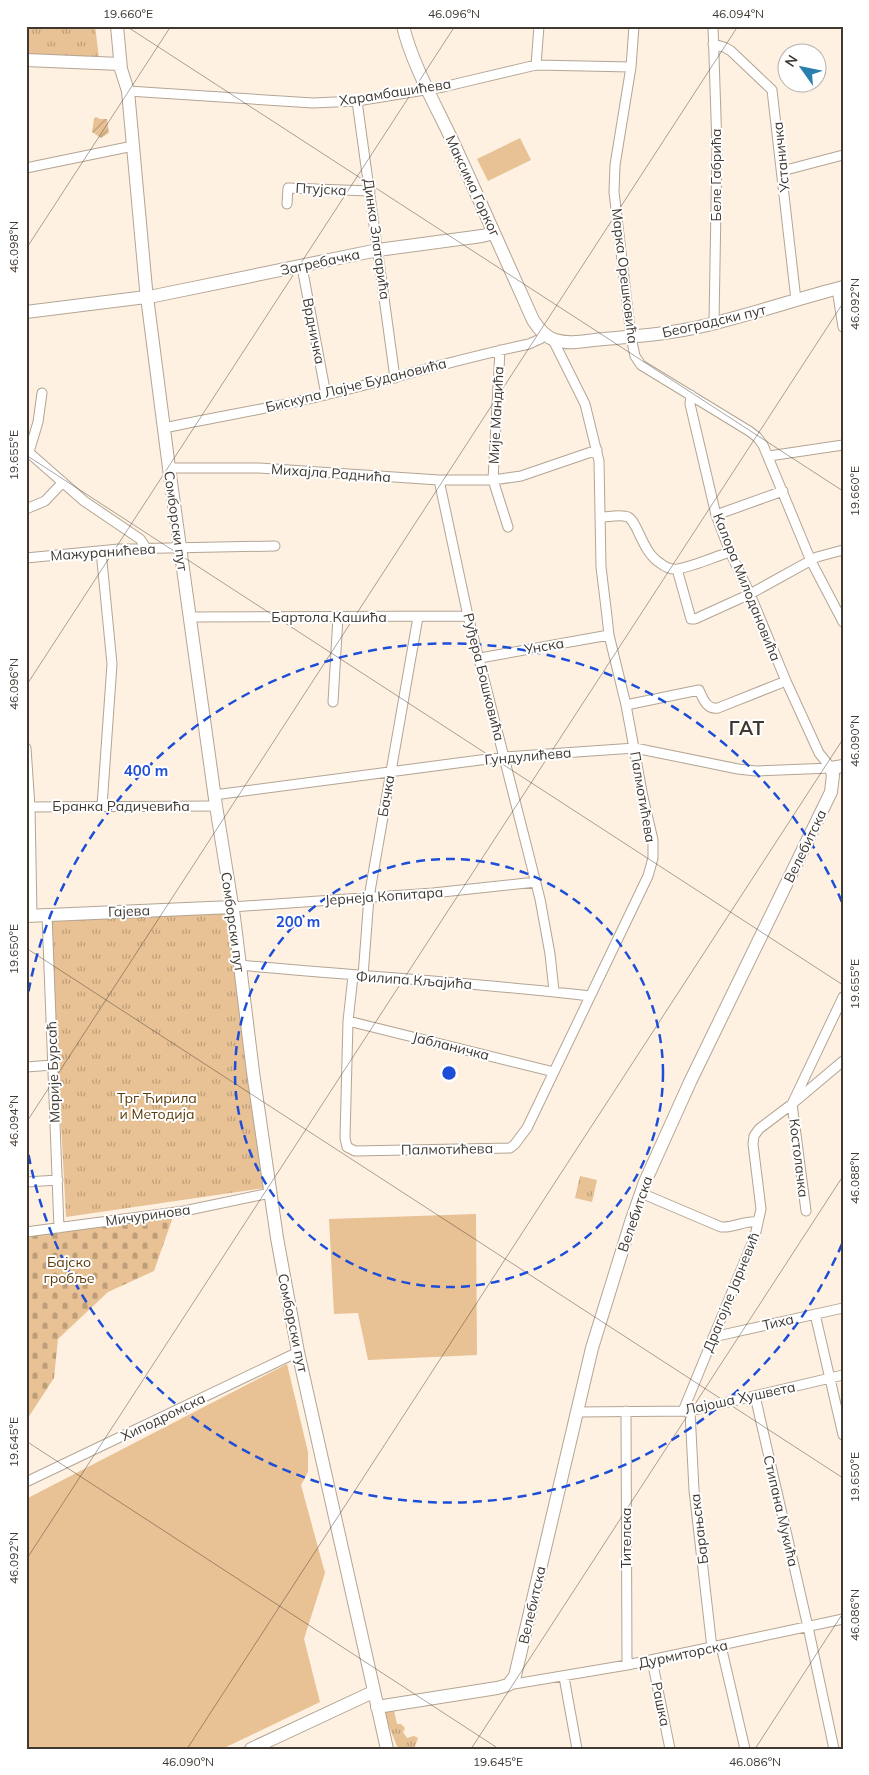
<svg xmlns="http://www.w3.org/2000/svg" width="869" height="1775" font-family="Mulish,sans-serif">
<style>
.grass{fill:url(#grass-tufts)}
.cemetery{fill:url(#cemetery-stones)}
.garden{fill:url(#garden-furrows)}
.pitch{fill:#e8c194}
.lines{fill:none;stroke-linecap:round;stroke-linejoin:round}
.street-casing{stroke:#b4a593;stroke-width:11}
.secondary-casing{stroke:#b4a593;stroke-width:14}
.street{stroke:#fff;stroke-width:9}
.secondary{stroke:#fff;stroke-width:12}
.ticks{fill:none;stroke:#403932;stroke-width:1;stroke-opacity:0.45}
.ring{fill:none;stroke:#1d4ed8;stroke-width:2.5;stroke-dasharray:9 6}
.labels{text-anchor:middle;stroke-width:4;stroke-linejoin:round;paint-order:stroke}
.street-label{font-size:14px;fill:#403932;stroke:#fff}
.park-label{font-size:14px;fill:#5c3b08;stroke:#fff}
.district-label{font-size:19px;font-weight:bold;letter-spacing:1px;fill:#403932;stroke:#fff}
.centre{fill:#1d4ed8;stroke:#fff;stroke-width:2.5}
.ring-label{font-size:15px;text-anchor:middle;font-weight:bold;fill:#1d4ed8;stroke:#fff;stroke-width:4;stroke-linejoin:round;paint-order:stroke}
.neatline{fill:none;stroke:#403932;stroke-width:2}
.ticks-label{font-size:12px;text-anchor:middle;fill:#403932}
</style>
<defs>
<pattern id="grass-tufts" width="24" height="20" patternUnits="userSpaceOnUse" patternTransform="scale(1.25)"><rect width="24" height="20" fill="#e8c194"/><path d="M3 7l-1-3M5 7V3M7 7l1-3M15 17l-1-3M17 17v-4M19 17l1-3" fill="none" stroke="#bd9e79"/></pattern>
<pattern id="cemetery-stones" width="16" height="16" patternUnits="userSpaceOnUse" patternTransform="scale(1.25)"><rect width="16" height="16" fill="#e8c194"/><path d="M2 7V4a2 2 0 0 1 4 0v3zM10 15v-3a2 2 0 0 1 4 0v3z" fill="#bd9e79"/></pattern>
<pattern id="garden-furrows" width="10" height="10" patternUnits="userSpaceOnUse" patternTransform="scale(1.25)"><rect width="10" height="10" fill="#e8c194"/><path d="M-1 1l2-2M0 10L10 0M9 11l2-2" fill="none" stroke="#bd9e79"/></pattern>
</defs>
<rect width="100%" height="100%" fill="#fef1e2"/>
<path class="grass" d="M26,26H95L99,58L26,57Z
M228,910L265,1188L66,1217L50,917Z
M580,1176L597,1180L592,1202L575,1198Z
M393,1706L397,1724H401L405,1728L403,1732L407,1738L414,1736L418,1738L414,1749H400L397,1746L385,1717V1711Z"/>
<path class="cemetery" d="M173,1217L154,1271L108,1292L58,1339L54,1378L26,1421V1233Z"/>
<path class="garden" d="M96,117L100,119H107L109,133L101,138L92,132L94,119Z"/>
<path class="pitch" d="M520,138L531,160L488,181L477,159Z
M476,1214L477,1355L368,1360L358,1313L334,1314L329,1219Z
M287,1364L308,1452V1472L301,1485L325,1573L304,1639L320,1702L222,1749H26V1499Z"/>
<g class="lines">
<defs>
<path id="street" d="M634,26L631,67L615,165L614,192L631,337L635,356L641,365L749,431L757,437L763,445L811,561L843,622
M713,26L717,147L714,323
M713,44L724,47L731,51L772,90L796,300
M536,65L539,26
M128,91L313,103L357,101L443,87L536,65L631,67
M357,101L395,378
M26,168L133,146
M782,171L843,155
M287,204L288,188L370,191
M302,267L326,395
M837,289L843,327
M500,350L493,480L508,527
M691,395L690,404L716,515L730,552L750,594L786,681L819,753L831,768
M164,428C219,416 275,408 329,394C396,378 462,358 529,344L540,339L545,334
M26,450L84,501L140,539L146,548
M29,452L38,422L42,393
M769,456L843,445
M169,468H259L439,480H493L521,476L597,450
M439,480L468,616L540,899L550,954L554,991
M26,509L45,501L63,482
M716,515L783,491
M601,517C608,517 621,514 628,517C638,522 642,552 660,563C665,567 671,570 678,569C694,566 714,557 730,552
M101,551L112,664L102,806
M26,558L119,549L275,546
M677,569L691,619H695L750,594L817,557L843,550
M189,617L468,616
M480,658L609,635
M333,702L338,617
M626,705L699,690C703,699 707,710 718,708L786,681
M26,748L30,807L32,916
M214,795L503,757L635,748L738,769L756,771L831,768
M26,807L216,806
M232,907L433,893L536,882
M47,915L59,1228
M239,965C356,976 473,982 590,996
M353,976L348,1021L345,1138L347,1147L355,1151L510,1148L515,1144L527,1128L648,876L653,858V840L643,797L626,705L609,635L606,608L601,567L599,461L585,404L553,340
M363,976L369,897L418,617
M348,1021L554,1072
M26,1067L53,1065
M26,1182L58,1180
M641,1193L721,1227C734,1228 745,1220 758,1222
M806,1211L792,1104L843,997
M26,1232L184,1211L270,1193
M815,1314L843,1435
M713,1337L843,1308
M755,1396L808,1627L834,1749
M626,1411L627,1665
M683,1411L755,1236L761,1209L753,1144L754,1136L759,1129L792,1104L843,1061
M690,1411L694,1490L712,1648
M576,1412L690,1411L843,1375
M26,1482L298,1352
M721,1646L745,1749
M652,1660L670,1749
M564,1677L577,1749
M508,1685L627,1665L843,1619"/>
<path id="secondary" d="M117,26L121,69L128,91L146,289L169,468L216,806L234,917L253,1072L277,1238L298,1352L387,1749
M403,26C412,64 436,106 453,142C480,201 506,260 533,320C538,328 545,337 555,340C570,345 589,340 604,339C637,336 670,334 703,326C750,315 796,299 843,287
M26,60L120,64
M26,312L154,296L378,250L482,236L494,233
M26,916L232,907
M377,1707L497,1688L508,1685L515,1676L592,1348L631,1222L645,1182L690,1082L831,792L833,775L831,768L843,766
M251,1749L373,1692"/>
</defs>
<use href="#street" class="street-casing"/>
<use href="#secondary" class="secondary-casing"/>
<use href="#street" class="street"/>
<use href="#secondary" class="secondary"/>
</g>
<path class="ticks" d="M126,26L843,491M26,249L171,26M26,455L843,985M26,686L455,26M26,948L843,1478M26,1123L738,26M26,1441L499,1749M26,1560L843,303M187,1749L843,739M471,1749L843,1176M755,1749L843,1613"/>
<g class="ring">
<circle cx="449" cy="1073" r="214"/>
<path d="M842 1244A428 428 0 0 1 26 1140M26 1006A428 428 0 0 1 842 902"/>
</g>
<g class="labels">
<g class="street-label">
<text transform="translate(395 92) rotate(-9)" y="5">Харамбашићева</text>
<text transform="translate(781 157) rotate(-96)" y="5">Устаничка</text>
<text transform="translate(716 175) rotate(-90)" y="5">Беле Габрића</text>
<text transform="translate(473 186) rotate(65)" y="5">Максима Горког</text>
<text transform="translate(321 189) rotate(3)" y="5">Птујска</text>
<text transform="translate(377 239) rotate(82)" y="5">Динка Златарића</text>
<text transform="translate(320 262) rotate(-12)" y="5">Загребачка</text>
<text transform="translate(625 276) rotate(83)" y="5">Марка Орешковића</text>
<text transform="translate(714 321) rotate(-13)" y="5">Београдски пут</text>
<text transform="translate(314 331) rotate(79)" y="5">Врдничка</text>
<text transform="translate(356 385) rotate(-14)" y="5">Бискупа Лајче Будановића</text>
<text transform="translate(496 415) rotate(-87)" y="5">Мије Мандића</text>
<text transform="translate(331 473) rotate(4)" y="5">Михајла Раднића</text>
<text transform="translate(176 521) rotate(82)" y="5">Сомборски пут</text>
<text transform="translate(103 552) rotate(-4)" y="5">Мажуранићева</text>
<text transform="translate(747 587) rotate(68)" y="5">Калора Милодановића</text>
<text x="329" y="622">Бартола Кашића</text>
<text transform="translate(544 646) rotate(-10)" y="5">Унска</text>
<text transform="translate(484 677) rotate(76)" y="5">Руђера Бошковића</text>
<text transform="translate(528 756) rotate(-5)" y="5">Гундулићева</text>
<text transform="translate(386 796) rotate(-80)" y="5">Бачка</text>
<text transform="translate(643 797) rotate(80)" y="5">Палмотићева</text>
<text x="121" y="811">Бранка Радичевића</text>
<text transform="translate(805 846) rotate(-64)" y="5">Велебитска</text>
<text transform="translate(384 896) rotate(-4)" y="5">Јернеја Копитара</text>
<text transform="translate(129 911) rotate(-2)" y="5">Гајева</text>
<text transform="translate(233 922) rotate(82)" y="5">Сомборски пут</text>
<text transform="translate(414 980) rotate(4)" y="5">Филипа Кљајића</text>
<text transform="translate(451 1046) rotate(14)" y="5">Јабланичка</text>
<text transform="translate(53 1072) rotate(-92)" y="5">Марије Бурсаћ</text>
<text transform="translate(447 1149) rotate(-1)" y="5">Палмотићева</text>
<text transform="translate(799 1158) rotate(83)" y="5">Костолачка</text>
<text transform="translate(635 1214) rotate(-71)" y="5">Велебитска</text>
<text transform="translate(148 1215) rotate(-8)" y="5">Мичуринова</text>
<text transform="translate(731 1292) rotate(-68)" y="5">Драгојле Јарневић</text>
<text transform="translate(778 1322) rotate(-13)" y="5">Тиха</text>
<text transform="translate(293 1323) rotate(78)" y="5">Сомборски пут</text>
<text transform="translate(740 1398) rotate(-12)" y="5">Лајоша Хушвета</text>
<text transform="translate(163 1417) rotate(-26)" y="5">Хиподромска</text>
<text transform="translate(781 1511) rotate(77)" y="5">Стипана Мукића</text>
<text transform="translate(699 1529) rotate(-97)" y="5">Барањска</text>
<text transform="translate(626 1538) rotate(-90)" y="5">Тителска</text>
<text transform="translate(532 1605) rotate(-77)" y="5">Велебитска</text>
<text transform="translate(683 1654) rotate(-12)" y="5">Дурмиторска</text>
<text transform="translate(661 1704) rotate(78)" y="5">Рашка</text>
</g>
<g class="park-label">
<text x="157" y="1103">Трг Ћирила<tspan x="157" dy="16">и Методија</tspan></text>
<text x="69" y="1267">Бајско<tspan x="69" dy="16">гробље</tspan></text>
</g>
<g class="district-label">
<text x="747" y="735">ГАТ</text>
</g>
</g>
<circle cx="449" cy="1073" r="8" class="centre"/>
<g class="ring-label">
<text x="146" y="776">400 m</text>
<text x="298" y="927">200 m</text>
</g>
<rect width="869" height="1775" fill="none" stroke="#ffffff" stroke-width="55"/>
<g transform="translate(802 68) rotate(303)"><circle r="24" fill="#ffffff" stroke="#b3b0ad"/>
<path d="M0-4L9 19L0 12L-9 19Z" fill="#297fae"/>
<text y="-8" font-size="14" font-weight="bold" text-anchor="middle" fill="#403932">N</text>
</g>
<rect x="28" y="28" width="814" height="1720" class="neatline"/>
<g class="ticks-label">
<text x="128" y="18">19.660°E</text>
<text x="454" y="18">46.096°N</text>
<text x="738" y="18">46.094°N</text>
<text transform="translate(14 247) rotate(-90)" y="4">46.098°N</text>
<text transform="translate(855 304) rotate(-90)" y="4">46.092°N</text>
<text transform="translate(14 455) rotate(-90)" y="4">19.655°E</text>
<text transform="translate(855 491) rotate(-90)" y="4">19.660°E</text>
<text transform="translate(14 684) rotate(-90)" y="4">46.096°N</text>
<text transform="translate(855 741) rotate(-90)" y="4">46.090°N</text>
<text transform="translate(14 949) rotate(-90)" y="4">19.650°E</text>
<text transform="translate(855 984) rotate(-90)" y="4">19.655°E</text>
<text transform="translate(14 1121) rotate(-90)" y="4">46.094°N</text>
<text transform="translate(855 1178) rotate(-90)" y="4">46.088°N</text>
<text transform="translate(14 1442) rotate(-90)" y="4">19.645°E</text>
<text transform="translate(855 1477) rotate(-90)" y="4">19.650°E</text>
<text transform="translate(14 1558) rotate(-90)" y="4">46.092°N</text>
<text transform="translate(855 1615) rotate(-90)" y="4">46.086°N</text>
<text x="188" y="1766">46.090°N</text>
<text x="498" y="1766">19.645°E</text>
<text x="755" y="1766">46.086°N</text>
</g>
</svg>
